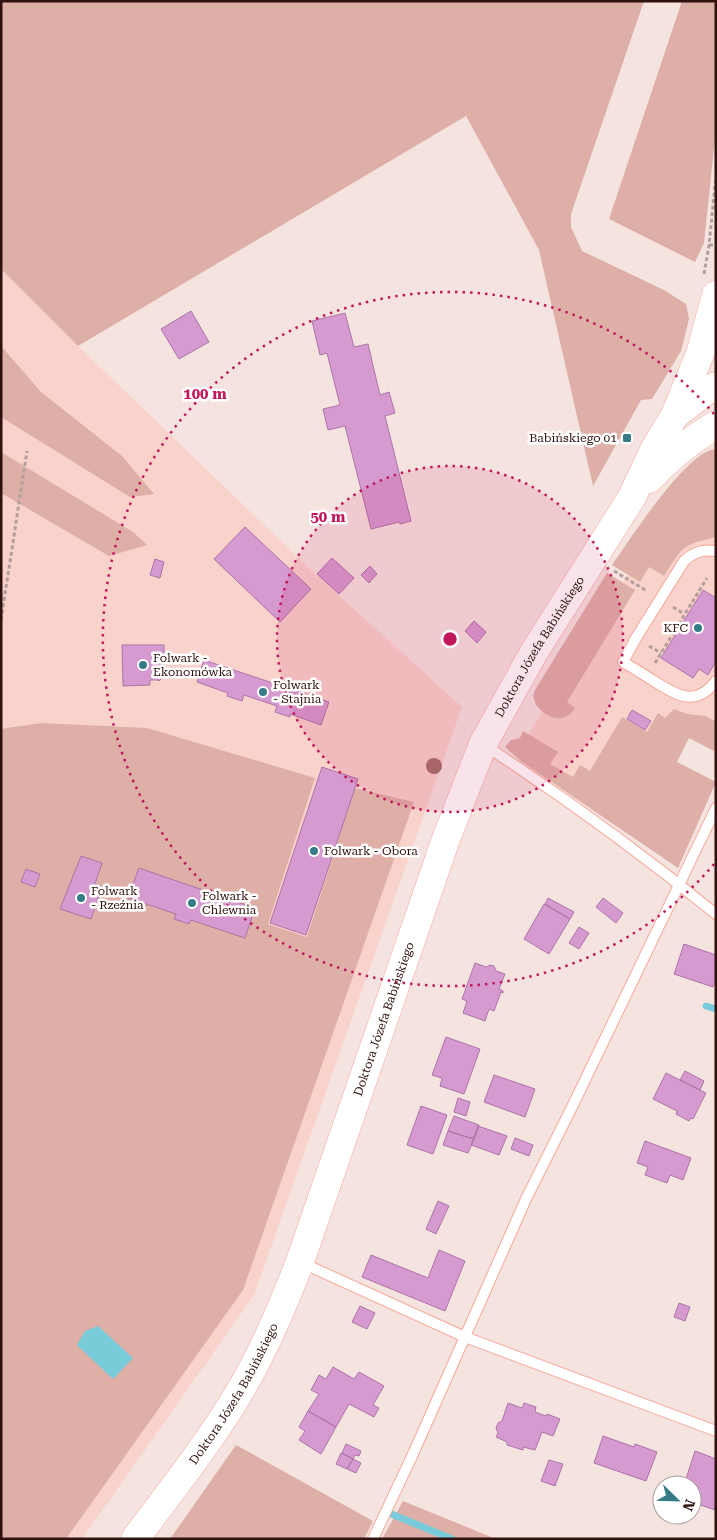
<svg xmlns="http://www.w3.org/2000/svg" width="717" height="1540" font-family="'Roboto Serif',serif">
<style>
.built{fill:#f8d2cb}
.green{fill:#ddafa7}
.water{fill:#78cbd9}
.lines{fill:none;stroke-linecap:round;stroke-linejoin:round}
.stream{stroke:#78cbd9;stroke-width:7}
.building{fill:#d59acf;stroke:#ad74a7}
.lane-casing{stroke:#f8a698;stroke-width:12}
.secondary-casing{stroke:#f8a698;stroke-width:29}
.path{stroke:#b59f9c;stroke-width:3;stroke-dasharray:4 2.5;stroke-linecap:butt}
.lane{stroke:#fff;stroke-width:10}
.secondary{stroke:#fff;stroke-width:28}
.tree{fill:#a5716b}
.ring{fill:none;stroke:#c2185b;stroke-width:2.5;stroke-dasharray:2.5 5}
.poi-dot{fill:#357c88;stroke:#fff;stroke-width:2}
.labels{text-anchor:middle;stroke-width:5;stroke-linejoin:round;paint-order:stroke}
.poi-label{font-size:12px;fill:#2f110d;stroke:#fff;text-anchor:start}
.street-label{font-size:12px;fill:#2f110d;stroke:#fff}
.centre{fill:#c2185b;stroke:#fff;stroke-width:2.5}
.ring-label{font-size:15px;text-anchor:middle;font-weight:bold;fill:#c2185b;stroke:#fff;stroke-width:5;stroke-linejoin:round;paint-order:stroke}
</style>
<rect width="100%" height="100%" fill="#f5e3e0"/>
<path class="built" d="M1,269L78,346L313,572L462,707L254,1295L82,1539H1Z
M716,510V727L672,719L578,790L518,751L663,518Z"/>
<path class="green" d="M1,1H644L571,214V227L582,251L664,290L686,304L689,319L681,351L652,399L641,400L593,486L539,250L466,116L78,346L1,269Z
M682,1H716V129L704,243L695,262L609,219Z
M1,346L41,392L122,456L154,494L130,497L1,417Z
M716,449V537C682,545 683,546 664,576L649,567L640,582L612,565C629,541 687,450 716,449Z
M1,452L133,532L147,545L109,556L1,493Z
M607,573L635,590L567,702L575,708C564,725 548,719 536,705L533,696L535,690Z
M674,709L687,714L706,716L716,722V752L689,738L677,762L716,782L678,868L522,762L505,747L511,740L520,738L523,731L558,752L550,764L573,777L580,765L590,771L622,717L647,732L658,713L665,718Z
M41,723L147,728L315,778L268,924L307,937L355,788L414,802L243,1290L66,1539H1V729Z
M236,1445L373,1521L364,1539H170Z
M403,1501L496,1539H382Z"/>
<path class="water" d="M98,1326L133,1358L113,1379L77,1345L85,1331Z"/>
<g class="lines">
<path class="stream" d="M706,1006L716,1009
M389,1513L452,1539"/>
</g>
<path class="building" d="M191,311L209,342L179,359L161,329Z
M345,313L354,347L368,344L380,395L389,392L395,413L385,416L411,521L400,524L399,522L371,529L345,426L328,430L323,409L340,405L327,353L320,355L312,321Z
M245,527L311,589L280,622L214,559Z
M332,558L354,578L339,594L317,574Z
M155,559L164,562L160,578L150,575Z
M370,566L377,574L369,583L361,575Z
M703,590L716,598V661L708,675L699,669L693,678L661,658Z
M474,621L486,632L477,643L465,631Z
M122,645H164V673L165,675L159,681L158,680H150V685L123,686Z
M204,660L329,702L321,725L290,714V717L275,712L277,706L244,695L242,701L227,696L228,693L197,682Z
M632,710L651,721L645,730L627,719Z
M322,767L358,779L306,935L270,923Z
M81,856L102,863L95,884L102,887L91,919L60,909Z
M139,868L255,908L245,938L191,920L189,924L174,919L176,914L128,898Z
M26,869L40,874L35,887L21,882Z
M548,898L574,912L570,919L545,904Z
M603,898L623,913L616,923L596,907Z
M544,904L570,919L549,954L524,939Z
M579,927L589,933L579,949L569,943Z
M684,944L716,955V980L713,987L674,974Z
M475,963L486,967L490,965L494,966L496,971L505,974L499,989L503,991V993L501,992L494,1011L489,1009L485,1021L463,1013L467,1001L462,999Z
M446,1037L480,1049L464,1094L440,1086L442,1078L432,1075Z
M685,1071L704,1081L700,1090L680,1080Z
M666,1073L706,1093L693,1119L691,1118L689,1121L676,1114L677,1111L653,1099Z
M494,1075L535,1089L525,1117L484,1102Z
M458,1098L470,1102L466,1116L454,1112Z
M421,1106L447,1115L433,1154L407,1145Z
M454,1116L479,1125L475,1137L470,1138L448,1131Z
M478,1126L507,1136L499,1155L471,1145Z
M448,1131L470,1138L475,1137L468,1153L443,1145Z
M515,1138L533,1145L529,1156L511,1149Z
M645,1141L691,1158L683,1180L670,1175L667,1183L645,1175L648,1167L637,1163Z
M438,1201L449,1206L436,1234L426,1229Z
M439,1250L465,1261L445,1311L362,1277L371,1255L428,1278Z
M679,1303L690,1307L685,1321L674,1317Z
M360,1306L375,1313L367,1329L352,1322Z
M333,1367L354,1379L359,1372L384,1386L373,1405L379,1408L374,1417L349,1404L336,1427L308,1411L319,1394L311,1390L319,1375L326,1379Z
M508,1403L522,1408L524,1403L536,1407L535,1412L546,1416L547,1414L560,1419L553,1436L542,1432L535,1450L523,1447V1450L507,1445V1442L496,1437L498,1433L496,1428L498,1423L502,1421Z
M308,1411L336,1427L321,1454L299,1440L305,1431L299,1427Z
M603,1436L634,1447L635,1444L657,1452L646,1481L594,1463Z
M346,1444L361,1451L359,1456L355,1455L353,1459L342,1453Z
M695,1451L716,1459L715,1510L692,1502V1485H684Z
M341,1453L353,1459L347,1469L336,1464Z
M353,1459L361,1463L356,1473L347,1469Z
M549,1460L563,1464L555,1486L541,1481Z"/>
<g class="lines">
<defs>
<path id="lane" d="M716,551C703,549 694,552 684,561L636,638L623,662C635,669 646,676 657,683C680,697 697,706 716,681
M484,745C564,797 642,854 716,914
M300,1262L465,1337L716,1431
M373,1539L413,1454L526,1199L573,1105L716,808"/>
<g id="secondary">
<path d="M676,414L706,391L716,386"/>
<path d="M649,479C669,458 690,440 716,425"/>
<path id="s1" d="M135,1539C177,1483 222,1427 254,1366C273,1329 289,1292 303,1253L446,839L483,744L534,652L632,497L655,448L675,415L700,354L716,295"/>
</g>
</defs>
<use href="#lane" class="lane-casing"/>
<use href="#secondary" class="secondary-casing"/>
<path class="path" d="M709,245H716
M704,274L709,245L716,176
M614,571L647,591
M673,607L684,614
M1,620L27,451
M649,646L661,653
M655,663L707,578"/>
<use href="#lane" class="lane"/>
<use href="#secondary" class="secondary"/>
</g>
<circle class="tree" cx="434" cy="766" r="8"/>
<circle cx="450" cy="639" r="173" fill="#c2185b" fill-opacity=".12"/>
<g class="ring">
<circle cx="450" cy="639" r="173"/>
<path d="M714 864A347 347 0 1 1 714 414"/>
</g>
<g class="poi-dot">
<rect x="622" y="433" width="10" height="10" rx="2.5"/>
<circle cx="698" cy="628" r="5"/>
<circle cx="143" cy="665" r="5"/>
<circle cx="263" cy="692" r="5"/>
<circle cx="314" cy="851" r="5"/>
<circle cx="81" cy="898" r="5"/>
<circle cx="192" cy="903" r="5"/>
</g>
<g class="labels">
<g class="poi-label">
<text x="617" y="442" text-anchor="end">Babińskiego 01</text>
<text x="688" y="632" text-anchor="end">KFC</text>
<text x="153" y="662">Folwark -<tspan x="153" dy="14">Ekonomówka</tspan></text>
<text x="273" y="689">Folwark<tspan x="273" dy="14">- Stajnia</tspan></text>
<text x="324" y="855">Folwark - Obora</text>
<text x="91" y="895">Folwark<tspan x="91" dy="14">- Rzeźnia</tspan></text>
<text x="202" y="900">Folwark -<tspan x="202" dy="14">Chlewnia</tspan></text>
</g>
<g class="street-label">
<text dy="4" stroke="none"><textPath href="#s1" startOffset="986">Doktora Józefa Babińskiego</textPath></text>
<text dy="4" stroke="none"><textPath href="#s1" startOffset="581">Doktora Józefa Babińskiego</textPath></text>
<text dy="4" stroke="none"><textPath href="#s1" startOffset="176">Doktora Józefa Babińskiego</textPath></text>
</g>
</g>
<circle cx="450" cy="639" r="8" class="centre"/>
<g class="ring-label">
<text x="205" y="399">100 m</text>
<text x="328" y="522">50 m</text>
</g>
<rect width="717" height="1540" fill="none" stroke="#2f110d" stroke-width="5"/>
<g transform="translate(677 1500) rotate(113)"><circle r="24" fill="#ffffff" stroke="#aca09e"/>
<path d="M0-4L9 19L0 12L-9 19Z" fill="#357c88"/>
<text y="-8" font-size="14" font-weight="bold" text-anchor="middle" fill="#2f110d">N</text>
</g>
</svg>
